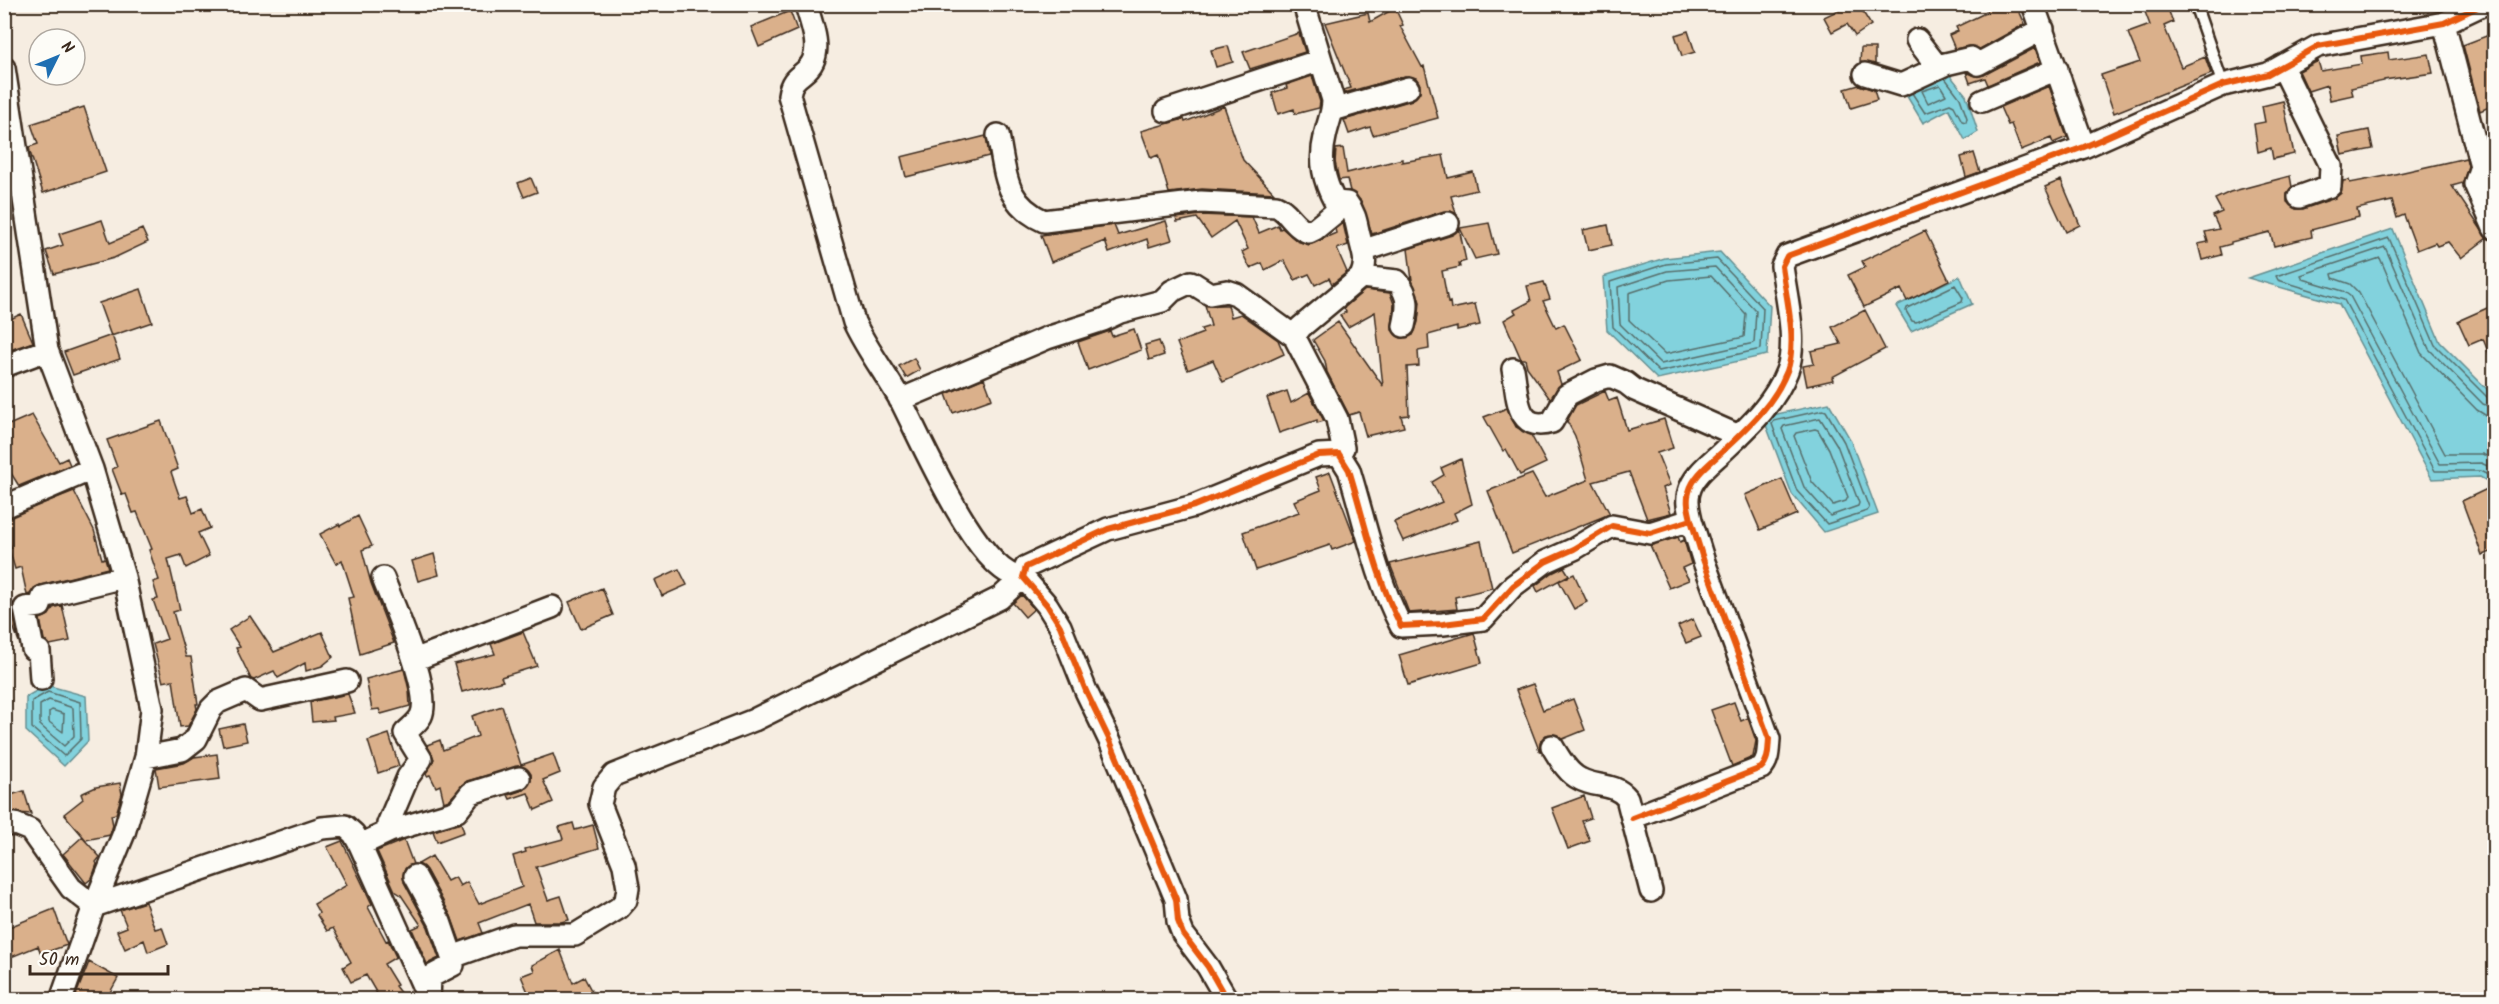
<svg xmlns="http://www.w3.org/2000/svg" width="2499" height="1004" font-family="Kalam,sans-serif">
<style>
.water{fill:#82d2dd;stroke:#668f91;stroke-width:1.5}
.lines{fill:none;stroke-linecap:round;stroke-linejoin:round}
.shore{stroke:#576d6a;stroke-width:1.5}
.building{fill:#dab08b;stroke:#3b2a1e;stroke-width:1.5}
.service-casing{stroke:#3b2a1e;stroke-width:15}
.minor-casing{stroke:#3b2a1e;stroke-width:26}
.service{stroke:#fdfcf7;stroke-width:10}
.minor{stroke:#fdfcf7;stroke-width:21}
.cycleway-casing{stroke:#fdfcf7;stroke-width:10}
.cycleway{stroke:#e8590c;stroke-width:6}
</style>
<rect width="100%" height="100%" fill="#f6ede1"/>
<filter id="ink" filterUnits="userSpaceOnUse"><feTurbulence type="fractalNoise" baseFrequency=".0167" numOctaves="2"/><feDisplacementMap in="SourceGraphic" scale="12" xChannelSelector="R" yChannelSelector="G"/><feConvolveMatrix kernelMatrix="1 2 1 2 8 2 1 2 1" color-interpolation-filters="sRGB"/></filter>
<g filter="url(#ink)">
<path class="water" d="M1945,69L1966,95L1978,132L1965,140L1949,109L1923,123L1902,88Z
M2393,229L2440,342L2494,396V485L2480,477L2432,479L2339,304L2248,278Z
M1720,252L1770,306L1767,355L1657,379L1607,330L1603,277L1665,258Z
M1960,276L1972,304L1911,331L1896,306Z
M1829,403L1850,439L1878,514L1824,532L1792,494L1763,417Z
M46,685L86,696L88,741L64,766L26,731V697Z"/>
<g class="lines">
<path class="shore" d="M1940,85L1946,95L1928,103L1922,91Z
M1912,93L1925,113L1950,104L1954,106L1962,121L1966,122L1967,118L1960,98L1945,78
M1717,259L1763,308L1761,349L1659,372L1613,327L1610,282L1666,264Z
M1715,267L1756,311L1754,343L1661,364L1620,324L1618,287L1667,271Z
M1711,276L1746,314L1744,337L1665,354L1629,320V293L1669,280Z
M1955,285L1963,298L1962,302L1916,322L1912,321L1906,311L1907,308Z
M2494,400L2488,398L2435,345L2389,238L2276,276L2278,280L2344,300L2435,471H2480L2494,478
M2494,408L2483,404L2429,349L2385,247L2301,275L2303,279L2343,291L2350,296L2440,464L2481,463L2494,469
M1823,410L1826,411L1844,442L1869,508L1867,511L1827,524L1797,491L1772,424L1774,421Z
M2494,417L2485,415L2477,410L2421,353L2380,258L2332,274L2333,278L2350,284L2359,293L2445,454H2482L2494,459
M1820,418L1837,445L1859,503L1858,506L1830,516L1804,487L1782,429L1784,426Z
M1815,429L1818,430L1829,449L1848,497L1846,501L1833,505L1812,482L1794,436L1796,433Z
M48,692L80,702L81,739L64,756L32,728V701Z
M49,700L73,708L74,736L64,746L40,725V705Z
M52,710L64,714L63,732L49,722V712Z"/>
</g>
<path class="building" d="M1835,4H1858L1871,25L1855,36L1847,24L1832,32L1824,17L1839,10Z
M1984,4H2016L2025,24L1980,49L1969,46L1955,49L1949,35L1958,31L1956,27L1987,12Z
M2142,4H2166L2173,22L2164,26L2181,67L2205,57L2211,74L2114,113L2101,75L2140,62L2128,33L2150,25Z
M1395,8L1403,25L1400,26L1422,67L1424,66L1438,118L1373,135L1370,127L1349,134L1344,120L1412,100L1420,92V85L1416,78L1405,76L1344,93L1343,90L1351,88L1325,23L1368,13L1370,22Z
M790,11L797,30L759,47L751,27Z
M1688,31L1695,52L1682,56L1675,35Z
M1299,33L1305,52L1250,69L1243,52Z
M2494,33V105L2480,111L2463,45Z
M1228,46L1233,62L1216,67L1211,50Z
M1861,48H1875V64L1860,62Z
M2035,48L2040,62L1988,85L1985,78L1970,83L1966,72L1976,76L1984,75Z
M2388,52L2389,60L2429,54L2433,73L2384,80V81L2351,88L2353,95L2330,100L2327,85L2308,91L2299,71L2318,61L2321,71L2362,64L2361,56Z
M1312,76L1320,102L1319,108L1295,114L1294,109L1278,114L1272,93L1287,88L1286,85Z
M1859,85L1874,90L1877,100L1851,108L1845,89Z
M2049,86L2067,137L2053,143L2051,138L2021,150L2011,124L2008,125L2000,107Z
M2283,101L2294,154L2273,159L2271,148L2258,152L2254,124L2265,122L2262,106Z
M1224,106L1243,160L1274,193L1202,189L1169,193L1158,155L1151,158L1141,131L1184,119L1185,122Z
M84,107L106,172L43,193L30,152L29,147L38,144L31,124Z
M2369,130L2373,149L2342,155L2338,136Z
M986,136L989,156L906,177L901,157Z
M1343,148L1347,173L1402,159V162L1443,155L1448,178L1473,172L1477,190L1451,196L1456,213L1444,211L1372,234L1361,201L1350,191L1347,179L1339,180L1335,162L1336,149Z
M1974,153L1980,172L1966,177L1961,157Z
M2466,158L2468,166L2463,183L2452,186L2487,238L2461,258L2448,242L2437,246L2435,243L2417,250L2404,215L2397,218L2392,201L2357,209L2359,217L2311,230L2312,237L2274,246L2270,232L2231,242V244L2220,247L2222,255L2202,260L2198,244L2208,242L2205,232L2219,229L2213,216L2222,212L2215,199L2230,192L2290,176L2292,187L2287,194V202L2296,209H2303L2335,198L2341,193L2343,181L2349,180L2350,183L2386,176Z
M531,178L537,192L524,197L518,183Z
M2061,180L2080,225L2066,232L2045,187Z
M1201,215L1252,217L1259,233L1278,225L1280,229L1282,228L1297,241L1309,245L1336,233L1335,229L1343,223L1348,245L1337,249L1347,272L1332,284L1329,278L1315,285L1309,274L1295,280L1284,260L1265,270L1262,263L1250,268L1242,252L1248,249L1235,221L1211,238L1197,218L1177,222L1176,218Z
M102,220L110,243L142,229L148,242L114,258L54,274L46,251L63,245L59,234Z
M1166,221L1172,240L1149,247L1147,239L1109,253L1105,241L1051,262L1041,235L1114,225L1118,235Z
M1489,223L1497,254L1475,259L1460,228Z
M1608,225L1612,245L1588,250L1583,230Z
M1459,228L1466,261L1459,263L1460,267L1442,271L1448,303L1450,302L1451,309L1475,304L1480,325L1457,330V327L1428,335L1429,349L1418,351L1419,366L1407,367L1409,415L1401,416L1404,427L1366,436L1359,412L1349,415L1327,372L1325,361L1313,340L1338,322L1383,386L1375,312L1348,327L1340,315L1346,312L1344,308L1365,290L1390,293L1394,304L1392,330L1401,338L1413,335L1418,322L1420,302L1412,280L1408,249L1452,235Z
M1925,231L1949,280L1907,301L1901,289L1864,307L1848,275L1865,267L1862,261Z
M1544,282L1550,299L1543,301L1556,328L1564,324L1582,360L1557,372L1561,384L1550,399L1527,367L1525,359H1521L1504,320L1516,313L1514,310L1531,301L1527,286Z
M141,289L152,322L111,336L99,303Z
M1205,305H1228L1231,317L1241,314L1278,340L1284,354L1223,382L1213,360L1188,370L1177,343L1203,333L1201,329L1211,326Z
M2494,305V366L2483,339L2469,345L2458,321Z
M1865,310L1885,349L1832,377L1833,380L1807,386L1803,366L1814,364L1811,351L1841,344L1832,327Z
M21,314L33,342L4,352V322Z
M1134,329L1141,350L1088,370L1078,342L1110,331L1112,336Z
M112,335L120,359L73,375L64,352Z
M1159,341L1164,355L1149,360L1145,345Z
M914,358L920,370L906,378L899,366Z
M984,378L992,399L953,413L946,394Z
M1287,391L1291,403L1309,393L1324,421L1317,423V420L1279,433L1267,398Z
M1605,391L1609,401L1617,398L1627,430L1664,419L1673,448L1657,453L1670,485L1663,488L1671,513L1647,519L1629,472L1593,482L1610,514L1512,553L1488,491L1532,474L1545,497L1588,480L1575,436L1567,421L1576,405Z
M1507,408L1516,427L1531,435L1546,463L1520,475L1506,449L1503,451L1484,417Z
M32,415L59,462L67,458L70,465L19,486L4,462V427Z
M161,421L178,469L171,472L180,498L187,496L193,513L202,509L210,528L198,533L209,556L186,568L181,555L168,559L180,610L173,612L186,657H191L198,704H196L197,709L188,726L180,727L173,680L163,682L153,644L167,639L153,600L158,599L153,582L159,580L149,550L152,549L137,512L133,513L126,494L122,495L112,469L117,467L107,440Z
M1461,459L1472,504L1454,513L1457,520L1403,541L1394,522L1442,502L1432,482L1444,475L1441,468Z
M1330,472L1356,541L1332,550L1330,545L1256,570L1243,532L1299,512L1294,501L1321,490L1316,477Z
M1782,479L1797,514L1760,530L1745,495Z
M2489,488L2494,501V551L2482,555L2462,501Z
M74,491L94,530L102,559L105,558L108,568L40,585L34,588L30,594L27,595L21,567L15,569L9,549L12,548L4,533V519Z
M358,516L372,546L362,550L371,583L394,643L360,654L348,598L354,597L342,560L336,564L320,534L339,524L340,526Z
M1678,537L1680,542L1684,540L1691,564L1682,568L1689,580L1669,588L1650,545Z
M1481,541L1492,588L1455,597L1457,609L1409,613L1390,564Z
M434,554L439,575L418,581L412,561Z
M1564,567L1569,575L1538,592L1535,586L1552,573Z
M679,569L687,585L662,596L655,580Z
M1574,574L1587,602L1574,609L1559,581Z
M602,588L613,615L581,629L569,602Z
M1022,595L1034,609L1025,617L1013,603Z
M13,603L12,610L19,642L11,621H10L4,609Z
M62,605L70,641L50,645L44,640L40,619L49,615L53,608Z
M250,616L274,652L322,632L333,657L322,666L306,671L305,663L278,678L274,671L254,680L251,679L236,648L240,647L229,630Z
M1693,619L1701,637L1686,643L1678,626Z
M523,632L537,666L501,677L503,681L462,692L454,664L495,654L491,644Z
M1474,633L1482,663L1408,685L1399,655Z
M404,669L409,690L410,706L381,714L379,709L372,710L366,679Z
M1533,684L1543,710L1573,699L1585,730L1563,739L1557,735H1546L1541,741L1539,750L1516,690Z
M348,694L355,713L333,717L334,720L312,722L310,702Z
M1734,702L1741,721L1748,718L1756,741L1753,757L1732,766L1711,710Z
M502,706L521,765L553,754L560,773L543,780L553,802L535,810L528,793L510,799L508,795L523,790L531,781V774L521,766L467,781L449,800L444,802L440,785L436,787L430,775L427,776L426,773L434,759L427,745L440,740L443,750L478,736L472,716Z
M243,724L247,741L223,746L219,729Z
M389,734L399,766L378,773L368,741Z
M217,754L220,779L159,787L156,768L184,763L194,757Z
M120,783L122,794L116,814L111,815L113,825L110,835L86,840L64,814L83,799L81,794L96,787Z
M24,791L31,814L4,812V797Z
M1584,796L1591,818L1582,821L1590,841L1568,849L1552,808Z
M461,823L464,832L437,842L433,831Z
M573,823L575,830L593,825L599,848L536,867L548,900L561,896L569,920L561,922H534L528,904L479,923L483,933L460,941L451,916L426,870L418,864L432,856L447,881L455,877L460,886L467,882L479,904L522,887L513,856L526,852L525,849L563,839L559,827Z
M82,837L100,857L96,862L97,864L92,878L86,883L63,854Z
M404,840L413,864L404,870V882L428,927L439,958L427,964L412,929L421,925L401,895L395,891L377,851Z
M342,841L372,904L368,907L386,941L388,940L396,957L384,964L397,985L395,986L405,999H380L366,975L351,982L343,967L351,962L333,928L327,931L317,915L319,913L314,904L347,885L327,847Z
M145,902L155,929L162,927L168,944L148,952L144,940L125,949L117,931L127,927L120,910Z
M54,909L67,945L41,954L38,946L4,960V929Z
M560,950L573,983L584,977L593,994L582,999H531L521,976L534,971L532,965Z
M89,962L118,978L108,996L105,994L102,999H84L76,995Z"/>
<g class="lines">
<defs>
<path id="service" d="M2195,4L2223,85"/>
<path id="minor" d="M806,4C810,21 821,44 813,61C806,77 792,73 789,95L854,322C867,350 886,374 901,401C920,437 980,579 1023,577
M1304,4L1333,100C1333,114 1327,125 1325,137C1319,161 1324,181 1335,202L1347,203C1357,216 1356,225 1360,239C1363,254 1368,260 1361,277L1301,327L1294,336L1337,419L1343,448L1339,454
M2033,4L2084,147
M2444,23L2481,166L2475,184L2494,228
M1917,40L1937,66L1971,58L1978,64L2043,29
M2282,66L2331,166L2330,186L2299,197
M4,68L47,350L92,469L124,577L152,709L146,757L124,833L94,906L61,1000
M1865,74L1901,85L1944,65
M1982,101L2057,69
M1333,110L1408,88
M1166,111L1321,60
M998,135C1006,174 1004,203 1044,221L1201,202L1276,206C1289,211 1294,228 1309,232L1315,229L1347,203
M1365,250L1448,223
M1361,277L1397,281C1410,296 1408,308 1404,326
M4,366L47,350
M1513,369C1518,395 1515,433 1552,422L1567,395L1596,380L1610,376L1626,383L1635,390L1739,436
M900,400L1047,338L1103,320L1120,312L1162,301L1172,291L1191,282L1210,294L1227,291L1236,294L1294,336
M4,507L92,469
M1691,520C1689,510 1686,502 1689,492C1693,476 1709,464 1721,453C1746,429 1774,405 1787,371C1798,342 1786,297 1782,266L1787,256L2084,147L2223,85L2268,74L2318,46L2444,23L2484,4
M383,578C393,605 433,692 421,716C418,722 410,728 405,733L421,759L408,777L388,824L390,831
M414,660L552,607
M41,679L39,651L33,649L25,608L40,606L43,597L124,577
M1552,746C1559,757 1567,773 1580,779C1596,788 1614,782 1627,798L1651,891
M146,757L182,750L196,739L211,709L218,702L246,690L260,700L347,681
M4,825L15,824L30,830L71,888L94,906L322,828L345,826L354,834L360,845L428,997
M360,845L390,831L457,811L471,793L519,778
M415,876L440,922L452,957
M429,1000L430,977L453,965L452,957L514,935H575L619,908L626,900L628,888L624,865L600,804L604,787L614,775L754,720L1000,598L1023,577
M1227,1000L1208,967L1183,934L1178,921L1176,899L1110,741L1086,691L1060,626L1047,605L1023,577L1026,567L1108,529L1194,506L1319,455L1339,454L1349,470C1365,522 1376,578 1401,626L1443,624L1483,619L1513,586L1545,562L1574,549L1612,526L1650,533L1691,520L1704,562L1769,739C1768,750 1769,760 1761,768L1632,818"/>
</defs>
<use href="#service" class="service-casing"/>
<use href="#minor" class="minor-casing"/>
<use href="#service" class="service"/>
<use href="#minor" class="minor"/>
<defs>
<path id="cycleway" d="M1691,520C1689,510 1686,502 1689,492C1693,476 1709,464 1721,453C1746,429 1774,405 1787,371C1798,342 1786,297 1782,266L1787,256L2084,147L2223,85L2268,74L2318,46L2444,23L2484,4
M1227,1000L1208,967L1183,934L1178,921L1176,899L1110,741L1086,691L1060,626L1047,605L1023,577L1026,567L1108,529L1194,506L1319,455L1339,454L1349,470C1365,522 1376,578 1401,626L1443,624L1483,619L1513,586L1545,562L1574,549L1612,526L1650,533L1691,520L1704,562L1769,739C1768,750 1769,760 1761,768L1632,818"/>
</defs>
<use href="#cycleway" class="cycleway-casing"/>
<use href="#cycleway" class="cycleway"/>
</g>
</g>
<rect width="2499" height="1004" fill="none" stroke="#fdfcf7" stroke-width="24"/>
<rect x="12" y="12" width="2475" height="980" fill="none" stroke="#3b2a1e" stroke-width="2" filter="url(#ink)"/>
<g transform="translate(57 57) rotate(47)"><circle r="28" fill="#fdfcf7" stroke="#afa8a0" stroke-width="1.5"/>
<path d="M0-4.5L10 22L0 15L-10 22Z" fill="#1f6fb2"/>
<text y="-9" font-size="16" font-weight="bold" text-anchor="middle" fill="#3b2a1e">N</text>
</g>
<path d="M30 965v9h138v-9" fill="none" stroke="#3b2a1e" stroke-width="3"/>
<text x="39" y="965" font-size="18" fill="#3b2a1e" stroke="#fdfcf7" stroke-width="4.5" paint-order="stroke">50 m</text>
</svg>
